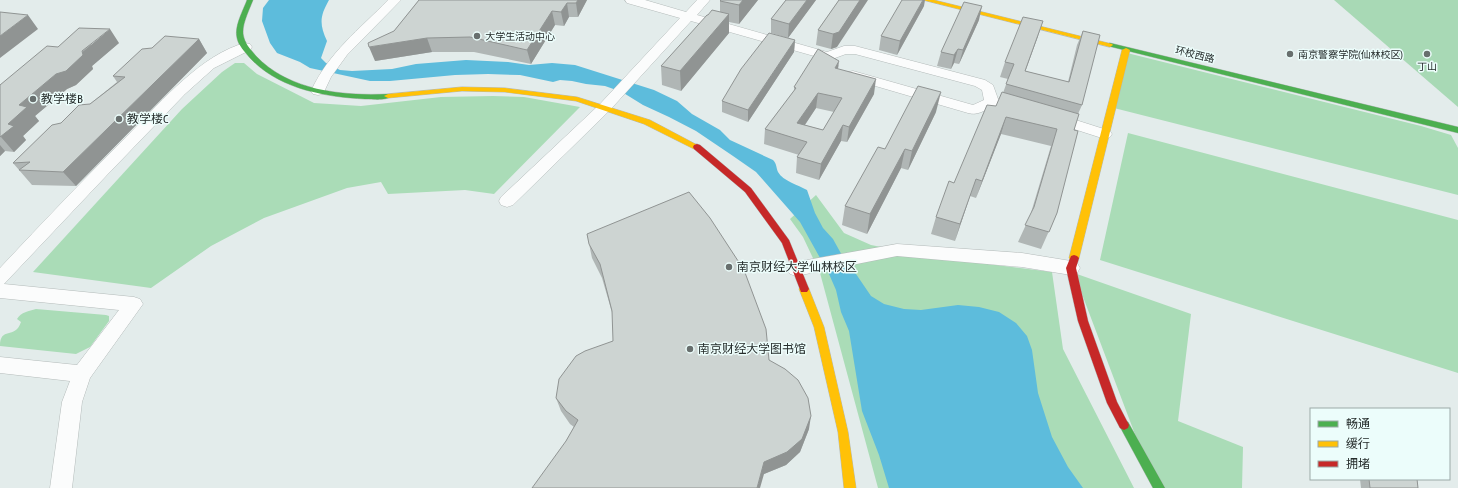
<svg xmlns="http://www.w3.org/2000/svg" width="1458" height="488" font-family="'Asap Condensed','Noto Sans SC',sans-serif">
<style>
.green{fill:#aadcb7}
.forest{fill:#a8d9b5}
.water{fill:#5dbcdc}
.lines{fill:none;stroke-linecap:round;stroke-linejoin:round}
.street-casing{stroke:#b4bbba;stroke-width:1}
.fast-casing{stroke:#b4bbba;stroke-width:1}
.slow-casing{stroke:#b4bbba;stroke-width:1}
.jam-casing{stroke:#b4bbba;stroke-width:1}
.street{fill:#fbfcfc;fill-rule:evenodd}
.fast{fill:#4caf50;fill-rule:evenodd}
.slow{fill:#ffc107;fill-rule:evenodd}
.jam{fill:#c62828;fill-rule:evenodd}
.wall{fill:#b0b6b5;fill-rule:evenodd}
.shaded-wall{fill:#909493}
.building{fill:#cdd4d2;stroke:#909493;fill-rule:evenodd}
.poi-dot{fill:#686f6e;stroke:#ecfdfb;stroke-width:1.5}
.labels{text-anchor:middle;stroke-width:3;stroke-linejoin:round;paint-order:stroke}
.far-poi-label{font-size:10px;fill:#252c2b;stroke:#ecfdfb;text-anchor:start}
.far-street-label{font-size:10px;fill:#252c2b;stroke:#ecfdfb}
.poi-label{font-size:12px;fill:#252c2b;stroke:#ecfdfb;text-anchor:start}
</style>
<rect width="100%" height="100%" fill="#e3eceb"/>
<path class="green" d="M1123,52L1421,126L1451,135L1458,148V195L1110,107Z
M235,63H244L257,74L314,103L361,106L441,97L493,96L524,97L580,107L494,194L465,190L388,194L381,182L347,188L264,218L211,246L151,288L33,272L182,109L222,72Z
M1128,133L1458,220V373L1100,260Z
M816,195L844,233L871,245L932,257L1052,272L1063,349L1134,488H878L820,273L803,237L790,219Z
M1074,273L1191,314L1178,421L1243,447L1242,488H1160L1147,466Z
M36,309L106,315L109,316V321L90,347L76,354L0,346C0,326 15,340 21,322L17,319C21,312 29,311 36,309Z"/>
<path class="forest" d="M1334,0H1458V107Z"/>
<path class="water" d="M269,0H329C320,16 319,24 327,41L321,58L326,63L340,70L352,71L392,69L416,64L466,60L508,62L529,65L552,63L575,65L654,90L677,101L692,114L720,130L730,140L773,160C777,164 776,168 778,172C783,181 798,185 807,190L815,213L823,228L833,239L849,268L856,274L871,296L884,304L904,309L921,310L958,305L979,307L999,312L1016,323L1027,336L1032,350L1038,393L1052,437L1068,467L1083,488H889L879,455L862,411L849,331L841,312L836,290L829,274L800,222L756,172L733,156L696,131L669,117L643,105L622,92L605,86L586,84L572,81L560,80L553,82L520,75L488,74L455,75L390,81H370L310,68L300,62L277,53L270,43L262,21L263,8Z"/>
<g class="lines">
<defs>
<path id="street" d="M388,0H401L347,55L331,77L323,94L318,95L313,94L311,91C329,52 359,30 388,0Z
M625,0H645L686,12L697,0H710L697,15L827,52L844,46H855L985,80L993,85L998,99L1024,106L1026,109L1024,112C1013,115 1002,105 993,107C984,110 978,116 968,113L848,78L846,75L848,72L853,71L973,105L984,100L982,90L975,86L855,54H846L835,58L838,66L836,69H826L821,58L691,21L610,110L513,205L507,207L501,205L499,201L501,197L600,104L680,18L627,3Z
M245,43L250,44L252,47L250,50L214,68L185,94L107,175L4,284L134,297L140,299L143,304L90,378L82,402L72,488H50L62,402L70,381L0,373V357L77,365L119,310L0,298V268C43,222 87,176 131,132C162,101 202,54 245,43Z
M1054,113L1110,131L1112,134L1110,137L1105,139L1049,121L1047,118L1049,115Z
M897,244L1022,253L1071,261L1077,263L1080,268L1077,273L1071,275L1022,267L897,256L796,276L790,274L787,269L790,264L796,262Z"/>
<path id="fast" d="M247,0H253C249,11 240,27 244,38C246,45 252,51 256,56C289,91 343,96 388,94L392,96C386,101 373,99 365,99C325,97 279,89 250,58C245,52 238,45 237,38C234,26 243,11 247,0Z
M1110,43L1458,127V133L1108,46L1107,45Z
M1124,420L1128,422L1165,488H1153L1119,425L1120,422Z"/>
<path id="slow" d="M923,0H934L1112,44L1113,45L1110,47Z
M1126,48L1130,50L1079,258L1077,260H1071L1069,258L1122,50Z
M462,87L505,88L577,97L650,120L701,147L700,149H694L644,124L576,101L505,92L462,91L388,98L384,96L388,94Z
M804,285L807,286L809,289L824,327L848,432L856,488H844L838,432L814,327L799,289L801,286Z"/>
<path id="jam" d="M697,144L700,145L751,188L789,240L809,289L807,292H801L782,243L745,192L694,149L693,147L694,145Z
M1074,255L1077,256L1079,258L1076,268L1088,321L1117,402L1129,425L1128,428L1124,430L1120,428L1107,403L1078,321L1066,268L1071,256Z"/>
</defs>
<use href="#street" class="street-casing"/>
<use href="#fast" class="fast-casing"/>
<use href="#slow" class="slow-casing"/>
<use href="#jam" class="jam-casing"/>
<use href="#street" class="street"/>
<use href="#fast" class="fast"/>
<use href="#slow" class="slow"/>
<use href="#jam" class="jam"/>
</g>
<path class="wall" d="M419,0H587L578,17H569L564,26L555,25L531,64L474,52H432L375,61L394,31Z
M721,0H758L739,24L729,22V33L681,91L662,85L661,66L708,15L720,12V1Z
M786,0H816L788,38L771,33V19Z
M839,0L837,47L831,49L816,45L818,30Z
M924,6L897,55L879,50L881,36Z
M979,20L959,64L954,63L951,69L937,66L941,52Z
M1083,31L1082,105L1078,114L1074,130L1057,213L1041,249L1018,242L1030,216L1051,146L1001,134L976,198L970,196L955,241L931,234L936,217L1003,93L1008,79L1000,77L1005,62L1038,36L1025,71L1068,82L1077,45Z
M199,39L207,53L76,186L32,185L13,163L61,123L90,104L117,82L113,76L152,48Z
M795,40L794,52L748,122L722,112V101Z
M119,43L92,66L93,69L76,85L67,89L35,116L39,121L23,136L26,140L14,152L5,151L0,156V85L58,47Z
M838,69L874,94L847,142L841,141L819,180L796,173L797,157L799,155L764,144L765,129L794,91V87ZM816,108L834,112L823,130L805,125Z
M936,112L908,170L901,168L867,234L842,225L845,206L885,149Z
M587,234L769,360L809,429L800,452L786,465L764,474L566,441L574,427L570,424L561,411L556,398L613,341V316L602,278L592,258Z
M1360,479H1417L1418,488H1361Z"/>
<path class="shaded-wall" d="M578,0H587L578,17L576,3Z
M743,0H758L739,24V5Z
M807,0H816L788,38L789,24Z
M860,0H868L837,47L831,49L833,34Z
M923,0H925L924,6L897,55L900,41Z
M567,3L569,17L564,26L561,12Z
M982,6L979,20L959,64L963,50Z
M552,11L555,25L531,64L527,50Z
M729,14V33L681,91L680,71Z
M28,15L38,29L0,58V36Z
M1043,21L1038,36L1020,86L1025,71Z
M110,29L119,43L92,66L93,69L76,85L67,89L35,116L39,121L23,136L26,140L14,152L1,137L19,105Z
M427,38L432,52L375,61L369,47Z
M199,39L207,53L76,186L63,172Z
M795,40L794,52L748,122V110Z
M958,49L954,63L951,69L954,55Z
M839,61L837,77L835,68Z
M876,79L874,94L847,142L849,127Z
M941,92L936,112L908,170L912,151Z
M818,93L816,108L796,138L797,123Z
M1006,117L1001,134L976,198L982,181Z
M843,125L841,141L819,180L821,164Z
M0,145L5,151L0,156Z
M905,149L901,168L867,234L870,214Z
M976,179L970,196L955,241L960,224Z
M811,416L809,429L800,452L786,465L764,474L760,488H757L764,462Z"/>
<path class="building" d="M419,0H578L576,3H567L561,12L552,11L527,50L470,37L427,38L369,47L368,43L394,31Z
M721,0H743L739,5L720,1Z
M786,0H807L789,24L771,19Z
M839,0H860L839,32L833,34L818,30Z
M902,0H923L900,41L881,36Z
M964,2L982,6L963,50L958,49L954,55L941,52Z
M712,10L729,14L680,71L661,66L707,15H708Z
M0,12L28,15L0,36Z
M1023,17L1043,21L1025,71L1069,82L1083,31L1100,35L1082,105L1006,84L1014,64L1005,62Z
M79,28L110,29L82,51L83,55L66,71L56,74L19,105L27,107L8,124L14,126L0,137V85L47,46L58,47Z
M769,33L795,40L748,110L722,101L741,69Z
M165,36L199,39L63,172L19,170L30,162L13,163L52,125L61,123L79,105L90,104L125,77L113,76L142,49L152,48Z
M818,49L839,61L835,68L876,79L849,127L843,125L821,164L797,157L807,142L765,129L796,88L794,87ZM818,93L842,98L823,130L797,123Z
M918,86L941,92L912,151L905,149L870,214L845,206L878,147L885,149Z
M1002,92L1079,114L1074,130L1078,131L1057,213L1049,232L1025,225L1034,207L1057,129L1006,117L982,181L976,179L960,224L936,217L949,181L954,183L987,105L996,106Z
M689,192L710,218L744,270L766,329L769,360L785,369L798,380L808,398L811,416L802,439L787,452L764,462L757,488H532L566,441L578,420L566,411L556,398L559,379L576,356L585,351L613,341L612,311L600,264L589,244L587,234Z
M1369,479H1417L1418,488H1370Z"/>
<g class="poi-dot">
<circle cx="477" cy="36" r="4"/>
<circle cx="1290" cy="54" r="4"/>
<circle cx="1427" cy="54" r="4"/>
<circle cx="33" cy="99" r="4"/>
<circle cx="119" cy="119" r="4"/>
<circle cx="729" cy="267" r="4"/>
<circle cx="690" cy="349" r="4"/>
</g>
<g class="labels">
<g class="far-poi-label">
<text x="485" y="40">大学生活动中心</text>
<text x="1298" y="58">南京警察学院(仙林校区)</text>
<text x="1427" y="70" text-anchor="middle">丁山</text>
</g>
<g class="far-street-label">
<text transform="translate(1195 54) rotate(14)" y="4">环校西路</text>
</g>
<g class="poi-label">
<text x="41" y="103">教学楼B</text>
<text x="127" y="123">教学楼C</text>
<text x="737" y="271">南京财经大学仙林校区</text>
<text x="698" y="353">南京财经大学图书馆</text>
</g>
</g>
<rect x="1310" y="408" width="140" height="72" fill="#ecfdfb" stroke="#9ca9a8"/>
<rect x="1318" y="421" width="20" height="6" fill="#4caf50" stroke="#9ca9a8"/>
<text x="1346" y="428" font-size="12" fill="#252c2b">畅通</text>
<rect x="1318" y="441" width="20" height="6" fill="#ffc107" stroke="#9ca9a8"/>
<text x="1346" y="448" font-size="12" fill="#252c2b">缓行</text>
<rect x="1318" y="461" width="20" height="6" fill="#c62828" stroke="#9ca9a8"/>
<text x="1346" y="468" font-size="12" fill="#252c2b">拥堵</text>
</svg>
